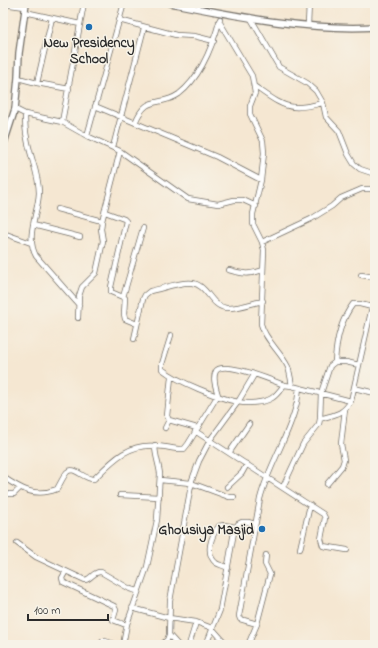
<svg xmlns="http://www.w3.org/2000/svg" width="378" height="648" font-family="'Indie Flower',sans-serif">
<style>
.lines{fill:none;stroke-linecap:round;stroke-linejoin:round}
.service-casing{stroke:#726d65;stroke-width:4.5}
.minor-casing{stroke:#726d65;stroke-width:6}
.tertiary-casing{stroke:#726d65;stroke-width:8}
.service{stroke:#fff;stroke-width:2.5}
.minor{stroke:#fff;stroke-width:4.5}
.tertiary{stroke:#fff;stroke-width:5.5}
.poi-dot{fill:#1f6fb2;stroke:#f7f3e8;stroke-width:1.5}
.labels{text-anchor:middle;stroke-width:3;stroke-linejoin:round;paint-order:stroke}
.poi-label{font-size:14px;font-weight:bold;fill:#2b2b2b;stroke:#f7f3e8}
</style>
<rect width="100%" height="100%" fill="#f7f3e8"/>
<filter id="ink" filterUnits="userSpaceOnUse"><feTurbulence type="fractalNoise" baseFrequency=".025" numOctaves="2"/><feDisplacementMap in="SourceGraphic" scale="8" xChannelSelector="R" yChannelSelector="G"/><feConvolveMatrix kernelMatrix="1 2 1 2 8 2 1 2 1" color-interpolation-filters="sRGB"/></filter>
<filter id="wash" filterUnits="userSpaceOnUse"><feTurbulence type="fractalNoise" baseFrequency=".012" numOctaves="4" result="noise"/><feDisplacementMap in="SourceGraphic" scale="16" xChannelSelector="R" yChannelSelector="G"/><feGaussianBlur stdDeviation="0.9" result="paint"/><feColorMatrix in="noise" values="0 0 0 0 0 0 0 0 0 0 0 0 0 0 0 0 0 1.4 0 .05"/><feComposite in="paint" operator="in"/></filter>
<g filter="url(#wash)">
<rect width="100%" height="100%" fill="#f5e7d2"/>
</g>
<g filter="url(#ink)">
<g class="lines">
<defs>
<path id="service" d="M372,79L375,80"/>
<path id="minor" d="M3,4L25,7
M25,12L80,24
M250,17L279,67L307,83L316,91L323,103L326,117L339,131L348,154L354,164L360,169L375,174
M119,20L176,35L194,36L214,41
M219,21L252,76L255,93L250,106V114L263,141L264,153L261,180L253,214V224L262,242L264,250L261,324C265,340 281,352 288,367C290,373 291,380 292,386
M308,25L309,3
M18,78L37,83L69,89
M37,83L52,18
M254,86C266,94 280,106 294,107C304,108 313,105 323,103
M95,106L217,157L261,180
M15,109L25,114L62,122L87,136L120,151L188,199L218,204L234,200H243L256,206
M25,114C25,122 25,130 27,138C30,157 39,174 39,193C38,214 25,236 36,256L79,305
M62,122L84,3
M135,123C147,93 159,108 179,94C201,77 213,45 220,19
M87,136L124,3
M113,147L144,28
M57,209L102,221
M105,212L124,219L126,221L111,287V292L125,298L124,314L125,319L137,324
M33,225L80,237
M3,233L31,243
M262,242L311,219L332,206L341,198L362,189H375
M229,270C243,274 249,275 263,270
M361,275L375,277
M123,297L143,228
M78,318L79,296L82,287L96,273L103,241L101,229L102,221L120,151
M171,335L162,364V369C178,382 218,398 238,402C247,404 264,403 272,398C277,395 281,389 284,385
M134,339L143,299L145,295L150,291C161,289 182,281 192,283C208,285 210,306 226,308C238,309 252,303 263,301
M335,362C336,341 340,321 353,304H360L372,307
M171,377L167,416L169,420L197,428
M354,388L375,393
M320,419C336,414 342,415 351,401L372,307L375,304
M165,428L169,420
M195,431L323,514L325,518L321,539L323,546L347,550
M229,453L249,424
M3,477C21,489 35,498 57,489C60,484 63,477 67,472C74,465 84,480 94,479C112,461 128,443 156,446C165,446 175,450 184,449L188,444L218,395C216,388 212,378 216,371C223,360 274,381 284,385L292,386L351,401
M160,480L191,483L229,497H234
M327,484L342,466L344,460L341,444L345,409
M227,487L242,473L247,464
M283,487L303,444L319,424L320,419L321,393L330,366L335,362H346L359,365
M3,494H14L20,488
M120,495L159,497
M17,543L36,557L85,580C92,579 93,571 101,572L130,589L137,591
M300,549L310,505
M228,568C225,566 219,565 216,563C204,553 212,535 219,526L224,525L236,527
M66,571L62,578L63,582L114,606L116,610L113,620L126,625
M132,608L169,618L196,622L212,628L227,645
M257,624L240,619L239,616L260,499C268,467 288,438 296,406C298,400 298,394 299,388
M169,635L178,645
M99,645L103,641H105L118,645
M123,645L127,624L147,567L157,520L160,474C159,464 155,456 155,445
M161,645L167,640L169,635L170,601L192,480L199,461L210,440L238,402L254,375
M189,645L196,622
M206,645L220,610L234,532L238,524L242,522H248L255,524
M248,645L257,624L270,574L265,564L266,555"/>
<path id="tertiary" d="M170,3C236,16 308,31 375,27
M3,146L15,109L18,78L19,53L26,3"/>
</defs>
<use href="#service" class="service-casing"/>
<use href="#minor" class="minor-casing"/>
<use href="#tertiary" class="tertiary-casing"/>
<use href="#service" class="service"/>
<use href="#minor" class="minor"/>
<use href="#tertiary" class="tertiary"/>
</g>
</g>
<g class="poi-dot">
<circle cx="89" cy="27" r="4"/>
<circle cx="262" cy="529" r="4"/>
</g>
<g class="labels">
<g class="poi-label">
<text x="89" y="47">New Presidency<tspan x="89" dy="16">School</tspan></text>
<text x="254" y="534" text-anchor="end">Ghousiya Masjid</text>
</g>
</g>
<rect width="378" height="648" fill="none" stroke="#f7f3e8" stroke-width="16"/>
<path d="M28 614v6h80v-6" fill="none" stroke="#2b2b2b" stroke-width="2"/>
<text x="34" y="614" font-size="12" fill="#2b2b2b" stroke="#f7f3e8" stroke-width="3" paint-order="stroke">100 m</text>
</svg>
